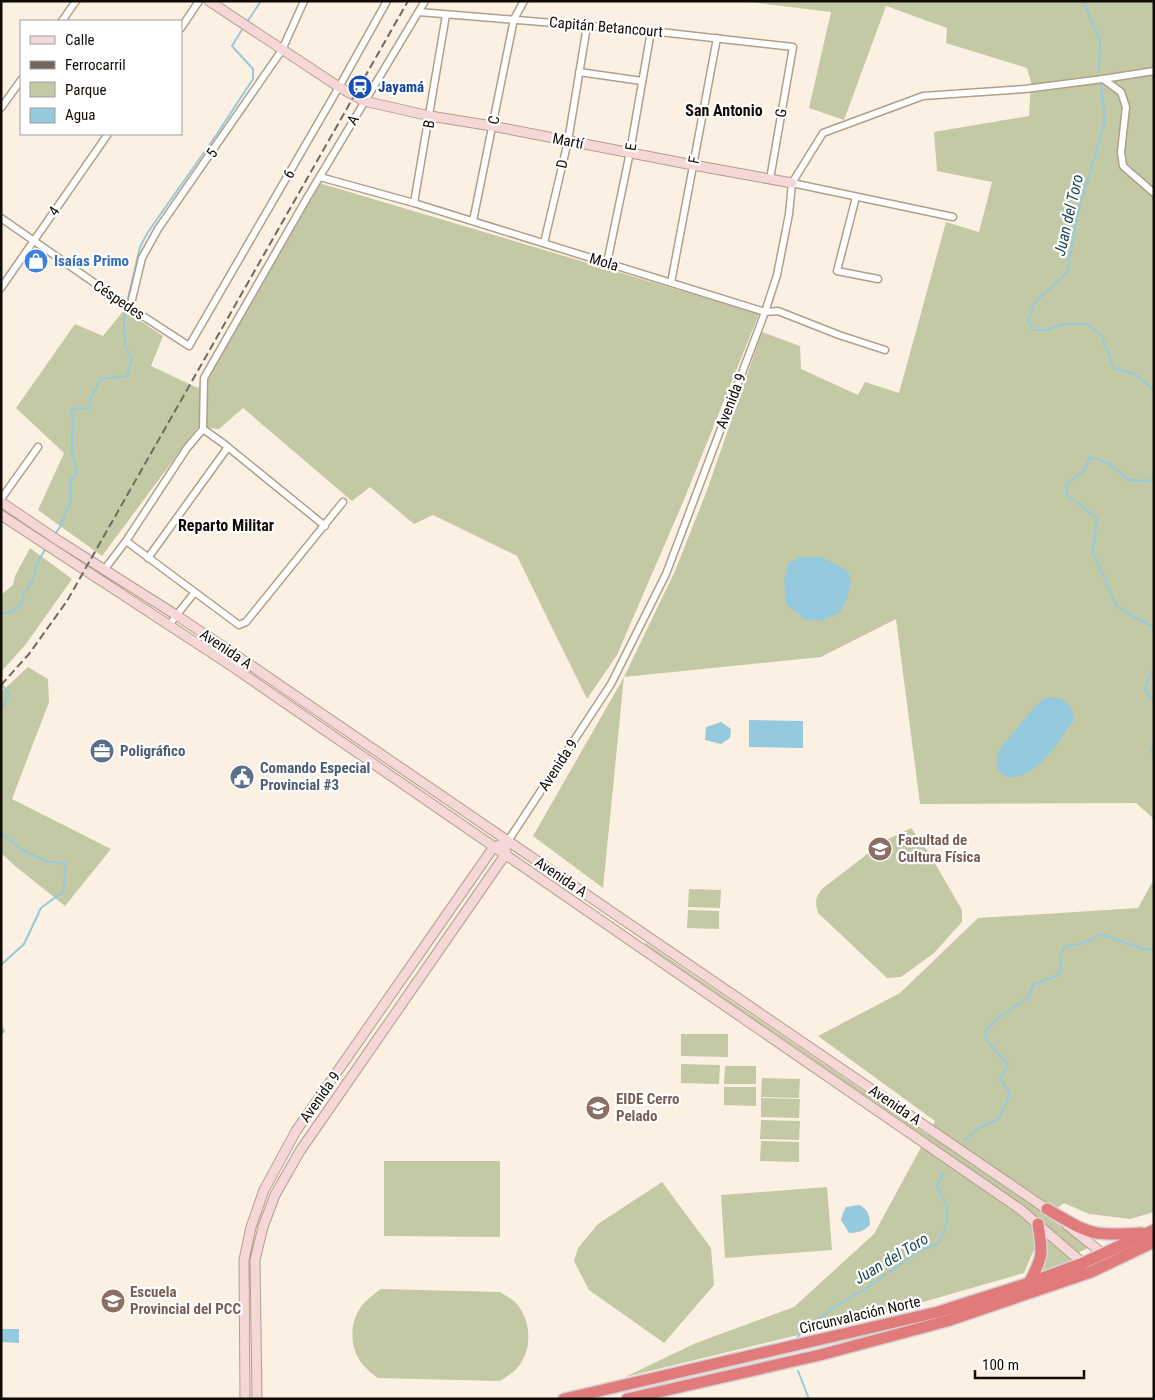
<svg xmlns="http://www.w3.org/2000/svg" width="1155" height="1400" font-family="'Roboto Condensed',sans-serif">
<style>
.green{fill:#c3c9a5}
.water{fill:#95c9dd}
.lines{fill:none;stroke-linecap:round;stroke-linejoin:round}
.stream{stroke:#95c9dd;stroke-width:2}
.street-casing{stroke:#b19f89;stroke-width:9}
.secondary-casing{stroke:#b19f89;stroke-width:11}
.highway-casing{stroke:#d4d3d2;stroke-width:14}
.street{stroke:#fff;stroke-width:6}
.secondary{stroke:#f6d7d7;stroke-width:9}
.highway{stroke:#e17b7b;stroke-width:11}
.rail{stroke:#716960;stroke-width:2;stroke-dasharray:8 4;stroke-linecap:butt}
.labels{text-anchor:middle;stroke-width:4.5;stroke-linejoin:round;paint-order:stroke}
.street-label{font-size:15px;fill:#110b05;stroke:#fff}
.transit-label{font-size:15px;font-weight:bold;fill:#164399;stroke:#fff;text-anchor:start}
.shop-label{font-size:15px;font-weight:bold;fill:#366cbe;stroke:#fff;text-anchor:start}
.service-label{font-size:15px;font-weight:bold;fill:#4e5e75;stroke:#fff;text-anchor:start}
.education-label{font-size:15px;font-weight:bold;fill:#785e54;stroke:#fff;text-anchor:start}
.neighbourhood-label{font-size:16px;font-weight:bold;fill:#110b05;stroke:#fff}
.water-label{font-size:16px;font-style:italic;fill:#1b4857;stroke:#fff}
</style>
<rect width="100%" height="100%" fill="#fcf0e2"/>
<path class="green" d="M742,1H1154V819L1136,803L920,804L896,619L821,657L624,677L603,888L533,836L624,677L675,571L706,493L762,332L800,346L801,369L858,395L865,382L899,393L946,222L979,232L992,182L937,171L934,132L1029,116L1031,82L1027,68L946,43L947,28L886,6L844,120L809,108L831,12Z
M316,182L759,314L683,502L617,655L587,699L517,556L433,515L414,524L370,487L352,501L243,408L219,429L198,427L102,556L38,510L64,453L16,408L75,324L103,336L124,310L163,336L151,366L198,388Z
M30,548L72,579L26,644L1,672V595L13,585L15,576Z
M28,667L48,679L49,702L12,799L111,849L65,906L15,866L1,853V692Z
M911,828L929,853L962,910V922L934,953L901,977L887,978L818,913C815,902 815,898 822,889L884,841Z
M1154,879V1212L1130,1219L1089,1214L1064,1203L1047,1216L1064,1228L1088,1248L1078,1253L1041,1221L1032,1228L1035,1247L1024,1273L864,1319L625,1377L696,1343L794,1307L874,1234L926,1138L645,944L646,943L928,1135L935,1121L818,1036L900,993L978,918L1138,908Z
M689,889L721,890L720,908L688,907Z
M688,910L719,911V929L687,928Z
M681,1034H728V1057L681,1056Z
M681,1064L720,1065L719,1084L681,1083Z
M725,1066H756V1084H724Z
M762,1078L800,1079L799,1098L761,1097Z
M724,1087H756V1106L724,1105Z
M761,1098L800,1099L799,1118L761,1117Z
M761,1120L800,1121L799,1140L760,1139Z
M761,1141L799,1142V1162L760,1161Z
M384,1161H500V1237L384,1236Z
M662,1182L711,1248L714,1285L664,1343L589,1290L574,1261L578,1248L598,1224Z
M827,1187L832,1250L725,1258L721,1195Z
M1047,1238L1072,1261L1039,1272L1045,1239Z
M381,1289L500,1292C505,1295 512,1299 516,1303C533,1322 533,1355 513,1372C509,1375 504,1378 500,1381L378,1378C374,1375 369,1372 366,1368C351,1354 348,1328 359,1310C364,1301 373,1295 381,1289Z"/>
<path class="water" d="M799,557H822L848,571L851,582L847,598L840,613L821,621L805,620L786,604L784,580L788,564Z
M1049,697C1064,697 1074,705 1074,720C1059,740 1034,785 1004,776L997,769V756L1001,747L1040,701Z
M749,720L803,721V748L749,747Z
M721,722L731,729L730,738L721,744L705,740L706,727Z
M858,1205C868,1208 870,1216 870,1225C864,1231 858,1233 849,1233L841,1220L843,1213L846,1207Z
M1,1329H19V1343L1,1342Z"/>
<g class="lines">
<path class="stream" d="M1083,1L1100,40L1099,70
M247,22L261,1
M1101,85L1105,121L1078,212L1067,273L1035,302L1028,320L1033,330H1046L1063,324H1086L1101,334L1114,368L1135,374L1154,390
M127,303L140,247L148,232L217,134L253,79V69L232,46L243,28
M1154,475L1150,481L1128,480L1110,464L1090,457L1084,471L1067,483V496L1079,503L1097,519L1093,552L1116,605L1131,616L1154,627
M55,534L60,527L71,500V479L77,474L72,451V433L74,422L71,411L77,408L89,409L91,396L101,379L127,376L131,360L125,344L124,320L126,308
M1,614L13,611L20,606L24,593L33,580L37,563L46,548
M1154,671L1150,675L1145,690L1154,701
M1,683L9,695L1,710
M1154,746L1151,749L1154,756
M1,833L22,850L49,862L65,863L64,891L41,908L24,944L1,965
M1,1027L4,1031L1,1034
M965,1140L977,1129L999,1119L1010,1093L1000,1079L1008,1064L987,1041L985,1032L998,1018L1028,998L1034,984L1059,975L1061,966L1060,956L1066,945C1080,946 1090,942 1101,934L1146,950L1154,948
M796,1340L801,1332L833,1308L874,1283L920,1250L939,1243L947,1223V1206L937,1186L943,1172
M798,1371L809,1399"/>
<defs>
<path id="street" d="M419,12L651,31L793,47L770,179
M62,21L76,1
M181,28L199,1
M579,72L642,81
M1103,79L1121,92L1126,107L1121,152L1123,166L1154,193
M1,108L21,80
M320,177L414,203L765,312L778,311L839,335L885,350
M792,183L953,217
M856,197L837,271L878,279
M414,203L446,15
M1,218L129,307L189,346L339,87L387,1
M473,221L514,19L524,1
M544,243L568,141L587,26
M607,263L630,152L651,31
M671,283L717,38
M1,288L108,134
M130,308L142,258L158,229L282,50L304,1
M203,429L224,444L325,526
M1,499L38,447
M126,541L239,625L246,622L343,502
M148,558L228,447
M104,570L126,541L187,448L203,429L204,378L307,198L425,1
M169,625L194,593
M508,841L611,684L666,574L765,312L777,275L789,214L792,183L823,133L923,96L1025,89L1103,79L1154,71"/>
<path id="secondary" d="M209,1L339,87L364,101L430,116L492,126L693,165L792,183
M1,502L59,541L176,615L227,649L1051,1212
M1,515L233,667L1020,1209L1086,1266
M1067,1225L1107,1257
M245,1399L244,1260L251,1227L264,1190L296,1131L493,848L508,841
M257,1399L255,1260L263,1227L275,1195L300,1151L505,855L506,850"/>
<path id="highway" d="M1047,1209C1063,1218 1080,1230 1097,1233C1112,1235 1127,1234 1141,1233
M1029,1283C1043,1257 1043,1254 1038,1224
M564,1399L938,1312L1029,1283L1083,1263L1154,1230
M627,1399L820,1355L947,1321L1091,1272L1154,1242"/>
</defs>
<use href="#street" class="street-casing"/>
<use href="#secondary" class="secondary-casing"/>
<use href="#highway" class="highway-casing"/>
<use href="#street" class="street"/>
<use href="#secondary" class="secondary"/>
<use href="#highway" class="highway"/>
<path class="rail" d="M1,685L29,654L67,601L408,1"/>
</g>
<defs>
<symbol id="station-disc" viewBox="-11 -11 22 22"><circle r="9.5" fill="#1a4fb4" stroke="#fff"/><path d="M-3-6H3Q5-6 5-4V2Q5 4 3 4L4.5 6H3L1.5 4h-3L-3 6H-4.5L-3 4Q-5 4-5 2V-4Q-5-6-3-6ZM-3.5-4v3h7v-3ZM-3.5 1v1.5H-2V1ZM2 1v1.5H3.5V1Z" fill="#fff"/></symbol>
<symbol id="shop-disc" viewBox="-11 -11 22 22"><circle r="9.5" fill="#3f7fe0" stroke="#fff"/><path d="M-5-2.5h2.3a2.7 3.5 0 0 1 5.4 0H5L5.5 6h-11ZM-1.5-2.5h3a1.5 2.3 0 0 0-3 0Z" fill="#fff"/></symbol>
<symbol id="office-disc" viewBox="-11 -11 22 22"><circle r="9.5" fill="#5c6f8a" stroke="#fff"/><path d="M-6-3h4V-5.5h4V-3h4V5H-6ZM-1-4.5V-3h2v-1.5ZM-6 0V1H6V0Z" fill="#fff"/></symbol>
<symbol id="civic-disc" viewBox="-11 -11 22 22"><circle r="9.5" fill="#5c6f8a" stroke="#fff"/><path d="M-.6-6.5H3V-4.5H.6V-3L4-1V1h2V6H-6V1h2V-1L-.6-3ZM-1.2 2.5V6h2.4V2.5Z" fill="#fff"/></symbol>
<symbol id="university-disc" viewBox="-11 -11 22 22"><circle r="9.5" fill="#8d6e63" stroke="#fff"/><path d="M0-5L7-2L0 1L-7-2ZM-4 1L0 2.5L4 1V4Q0 6-4 4Z" fill="#fff"/></symbol>
<symbol id="school-disc" viewBox="-11 -11 22 22"><circle r="9.5" fill="#8d6e63" stroke="#fff"/><path d="M0-5L7-2L0 1L-7-2ZM-4 1L0 2.5L4 1V4Q0 6-4 4Z" fill="#fff"/></symbol>
</defs>
<g fill-rule="evenodd">
<use href="#station-disc" x="346" y="73" width="28" height="28"/>
<use href="#shop-disc" x="22" y="247" width="28" height="28"/>
<use href="#office-disc" x="88" y="737" width="28" height="28"/>
<use href="#civic-disc" x="228" y="763" width="28" height="28"/>
<use href="#university-disc" x="866" y="835" width="28" height="28"/>
<use href="#school-disc" x="584" y="1094" width="28" height="28"/>
<use href="#university-disc" x="99" y="1287" width="28" height="28"/>
</g>
<g class="labels">
<g class="street-label">
<text transform="translate(606 27) rotate(5)" y="5">Capitán Betancourt</text>
<text transform="translate(781 113) rotate(-80)" y="5">G</text>
<text transform="translate(353 120) rotate(-59)" y="5">A</text>
<text transform="translate(494 120) rotate(-79)" y="5">C</text>
<text transform="translate(429 124) rotate(-80)" y="5">B</text>
<text transform="translate(568 141) rotate(11)" y="5">Martí</text>
<text transform="translate(631 147) rotate(-80)" y="5">E</text>
<text transform="translate(212 153) rotate(-55)" y="5">5</text>
<text transform="translate(694 160) rotate(-79)" y="5">F</text>
<text transform="translate(562 164) rotate(-77)" y="5">D</text>
<text transform="translate(289 174) rotate(-60)" y="5">6</text>
<text transform="translate(54 211) rotate(-55)" y="5">4</text>
<text transform="translate(604 262) rotate(17)" y="5">Mola</text>
<text transform="translate(119 300) rotate(34)" y="5">Céspedes</text>
<text transform="translate(731 401) rotate(-69)" y="5">Avenida 9</text>
<text transform="translate(226 649) rotate(34)" y="5">Avenida A</text>
<text transform="translate(558 765) rotate(-57)" y="5">Avenida 9</text>
<text transform="translate(561 877) rotate(34)" y="5">Avenida A</text>
<text transform="translate(320 1097) rotate(-55)" y="5">Avenida 9</text>
<text transform="translate(895 1105) rotate(34)" y="5">Avenida A</text>
<text transform="translate(860 1315) rotate(-13)" y="5">Circunvalación Norte</text>
</g>
<g class="transit-label">
<text x="378" y="92">Jayamá</text>
</g>
<g class="shop-label">
<text x="54" y="266">Isaías Primo</text>
</g>
<g class="service-label">
<text x="120" y="756">Poligráfico</text>
<text x="260" y="773">Comando Especial<tspan x="260" dy="17">Provincial #3</tspan></text>
</g>
<g class="education-label">
<text x="898" y="845">Facultad de<tspan x="898" dy="17">Cultura Física</tspan></text>
<text x="616" y="1104">EIDE Cerro<tspan x="616" dy="17">Pelado</tspan></text>
<text x="130" y="1297">Escuela<tspan x="130" dy="17">Provincial del PCC</tspan></text>
</g>
<g class="neighbourhood-label">
<text x="724" y="116">San Antonio</text>
<text x="226" y="531">Reparto Militar</text>
</g>
<g class="water-label">
<text transform="translate(1068 215) rotate(-77)" y="6">Juan del Toro</text>
<text transform="translate(891 1258) rotate(-31)" y="6">Juan del Toro</text>
</g>
</g>
<rect width="1155" height="1400" fill="none" stroke="#110b05" stroke-width="5"/>
<rect x="20" y="20" width="162" height="115" fill="#ffffff" stroke="#a09d9b"/>
<rect x="30" y="36" width="25" height="8" fill="#f6d7d7" stroke="#a09d9b"/>
<text x="65" y="45" font-size="15" fill="#110b05">Calle</text>
<rect x="30" y="61" width="25" height="8" fill="#716960" stroke="#a09d9b"/>
<text x="65" y="70" font-size="15" fill="#110b05">Ferrocarril</text>
<rect x="30" y="82" width="25" height="15" fill="#c3c9a5" stroke="#a09d9b"/>
<text x="65" y="95" font-size="15" fill="#110b05">Parque</text>
<rect x="30" y="108" width="25" height="15" fill="#95c9dd" stroke="#a09d9b"/>
<text x="65" y="120" font-size="15" fill="#110b05">Agua</text>
<path d="M975 1370v8h109v-8" fill="none" stroke="#110b05" stroke-width="2.5"/>
<text x="982" y="1370" font-size="15" fill="#110b05" stroke="#ffffff" stroke-width="4" paint-order="stroke">100 m</text>
</svg>
